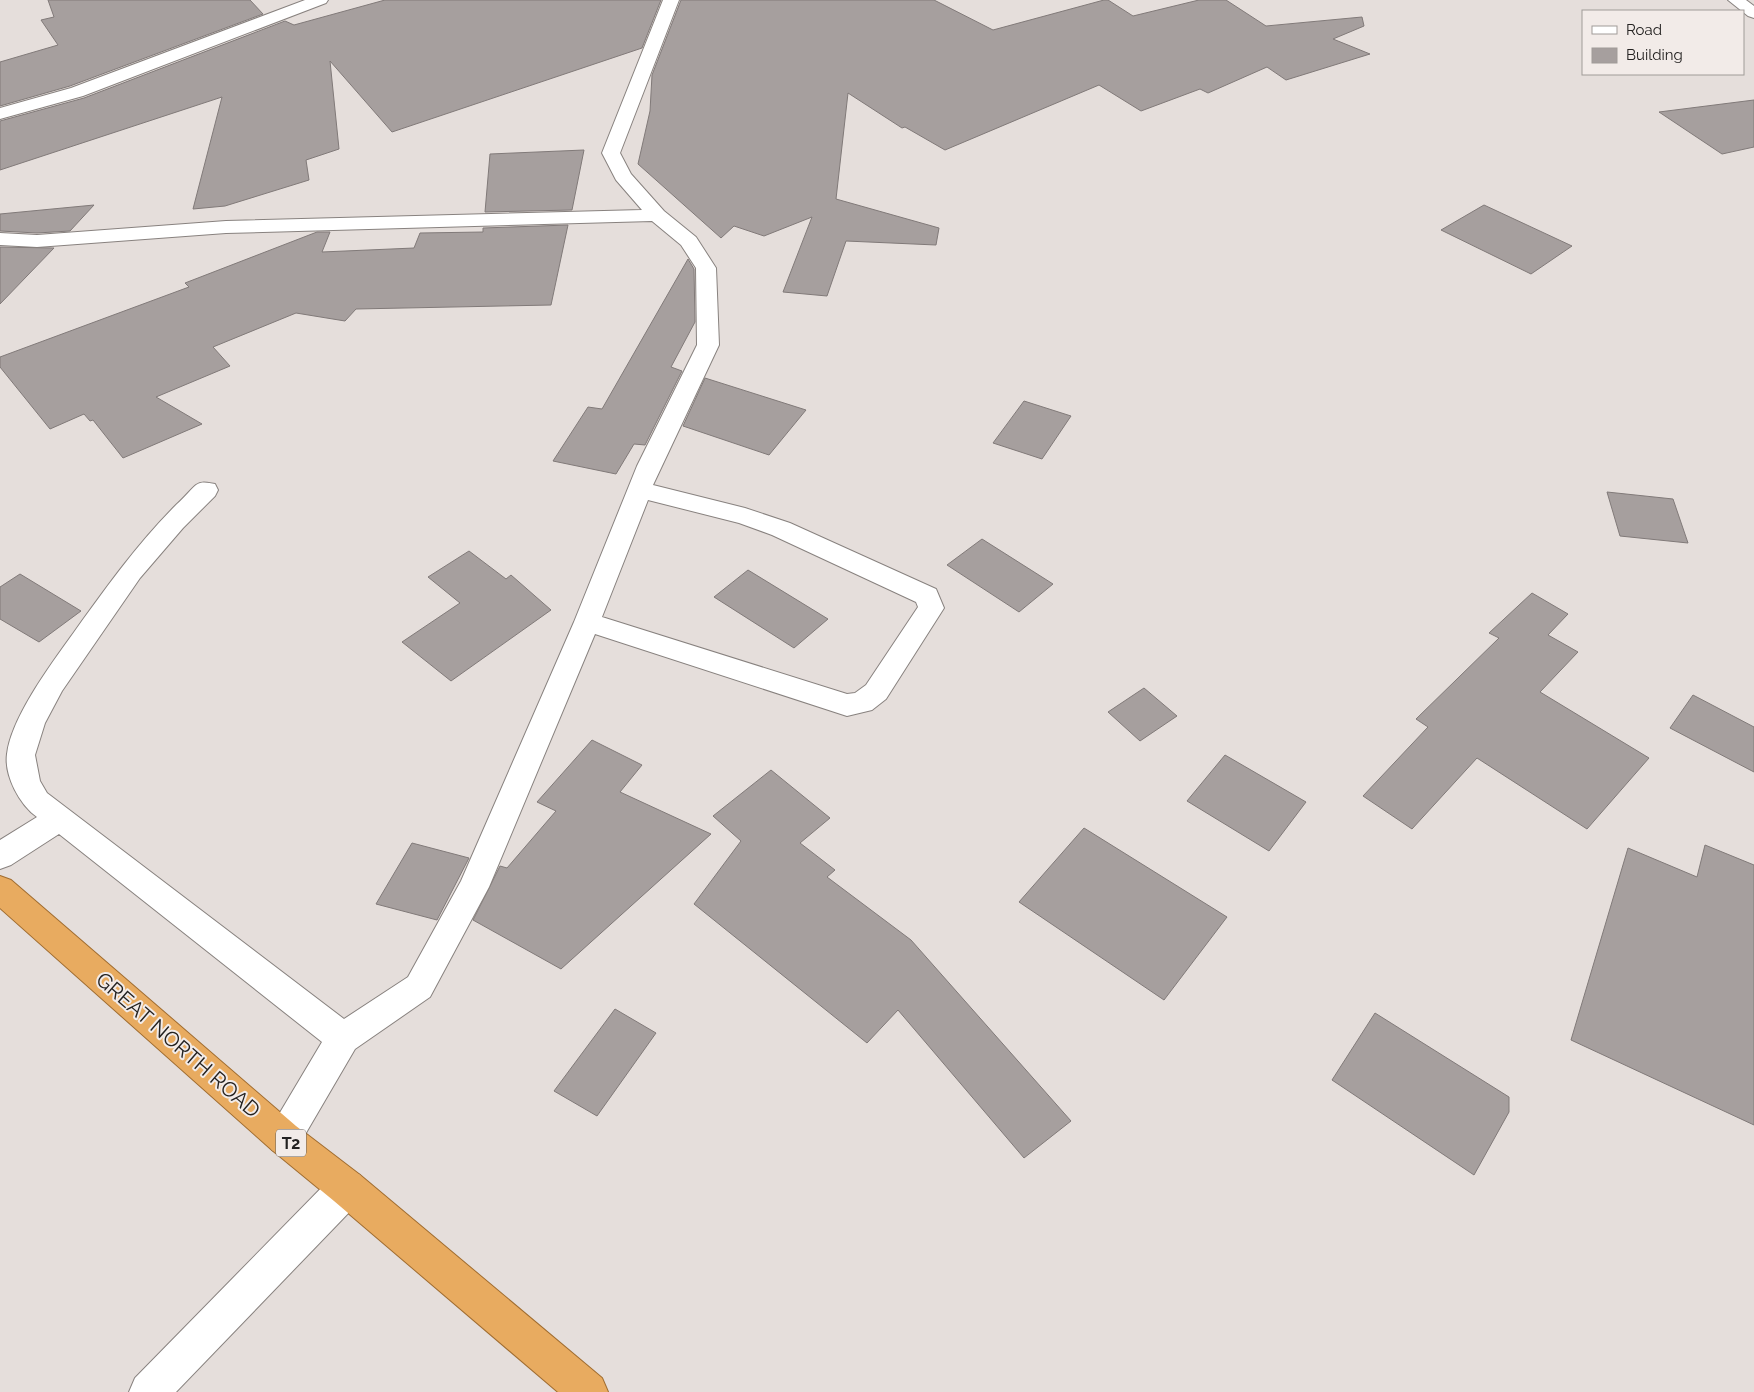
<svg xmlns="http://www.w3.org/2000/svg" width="1754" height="1392" font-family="Raleway,sans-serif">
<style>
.building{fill:#a69f9e;stroke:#817a79}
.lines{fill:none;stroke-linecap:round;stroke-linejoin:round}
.minor-casing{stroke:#88827f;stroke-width:2}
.trunk-casing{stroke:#a06d31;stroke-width:2}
.minor{fill:#fff;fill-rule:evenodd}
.trunk{fill:#e8ab60;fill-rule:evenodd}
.labels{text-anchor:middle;stroke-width:4;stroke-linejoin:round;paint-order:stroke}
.shield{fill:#f2ebe8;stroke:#625e5d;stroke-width:1}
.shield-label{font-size:16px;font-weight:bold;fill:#242221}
.near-street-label{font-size:21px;fill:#242221;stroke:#f2ebe8}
</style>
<rect width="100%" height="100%" fill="#e5dedb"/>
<path class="building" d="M48,0H250L263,14L70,86L0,106V62L58,45L41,20L54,17Z
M385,0H661L642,48L392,132L330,61L339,149L306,160L309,180L225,206L193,209L222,97L0,170V121L84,98L285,21L294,25Z
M681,0H934L993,30L1104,0H1108L1133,16L1199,0H1226L1266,26L1362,17L1364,26L1333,39L1370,54L1286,80L1267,67L1208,93L1200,89L1141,111L1099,85L945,150L905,127L902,128L848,93L836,199L939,228L936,245L846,241L827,296L783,292L812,217L764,236L734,226L721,238L638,164L650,111L652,75Z
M1754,100V147L1722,154L1659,112Z
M584,150L572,210L485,212L490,154Z
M94,205L70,231L37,233L0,231V214Z
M1484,205L1572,246L1531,274L1441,230Z
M568,225L551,305L356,309L345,321L296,313L213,347L230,366L156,397L202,424L123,458L93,420L90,421L84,414L50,429L0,367V357L189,287L185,283L317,232H330L322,252L414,248L420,233L483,232V228Z
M0,247L54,248L0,304Z
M688,259L694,269L695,322L671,367L682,371L645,445L634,444L616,474L553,461L588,407L602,409Z
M705,378L806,410L769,455L683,426Z
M1024,401L1071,416L1042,459L993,443Z
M1607,492L1673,499L1688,543L1620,536Z
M982,539L1053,584L1019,612L947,565Z
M469,551L506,579L511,575L551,610L451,681L402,642L460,603L428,577Z
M748,570L828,619L794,648L714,597Z
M20,574L81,611L39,642L0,619V587Z
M1532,593L1568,614L1548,635L1578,652L1540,692L1649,758L1587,829L1477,758L1412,829L1363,796L1428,727L1416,719L1499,638L1489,633Z
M1144,688L1177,716L1140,741L1108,712Z
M1693,695L1754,727V772L1670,728Z
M592,740L642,765L620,792L711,834L561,969L473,920L500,866L507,868L556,811L537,802Z
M1225,755L1306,802L1269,851L1187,801Z
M771,770L830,818L800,843L835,870L827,877L911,940L1071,1121L1024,1158L898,1010L867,1043L694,904L741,841L713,816Z
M1084,828L1227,917L1164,1000L1019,902Z
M412,843L469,858L437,920L376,904Z
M1705,845L1754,865V1125L1571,1040L1628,848L1697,877Z
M615,1009L656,1033L597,1116L554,1091Z
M1375,1013L1509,1097V1112L1474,1175L1332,1080Z"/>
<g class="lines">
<defs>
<path id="minor" d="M305,0H328L326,3L83,96L0,119V108L71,88Z
M663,0H679L620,153L631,174L664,211L696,237L716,268L719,345L653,485L745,508L790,523L936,589L944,608L886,699L872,710L847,716L595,634L489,887L430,997L355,1049L296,1150L284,1155L272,1150L267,1138L272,1126L322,1042L59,834L11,865L0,869V840L37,817C20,805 4,776 7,754C11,718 51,664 72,635C105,589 137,544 177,504C184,498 190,490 196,485C202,481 208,483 215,484L218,490L215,496L183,528L140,578L62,691L45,723L35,755L40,781L47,793L344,1019L408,977L461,881L574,622L637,466L697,345L696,268L681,245L652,221L226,233L37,247L0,245V233L37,235L226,221L642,210L616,180L602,153ZM648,500L739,523L772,535L916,602L918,607L866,685L855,693L847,694L602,617Z
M1728,0H1746L1754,6V18L1748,16Z
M347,1170L360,1175L365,1188L360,1201L176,1392H129L135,1378L334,1175Z"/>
<path id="trunk" d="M0,876L11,880L296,1126L360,1175L602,1378L608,1392H558L334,1201L272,1150L0,908Z"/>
</defs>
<use href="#minor" class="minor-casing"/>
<use href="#trunk" class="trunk-casing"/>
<use href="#minor" class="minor"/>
<use href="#trunk" class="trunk"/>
</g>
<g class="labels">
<rect class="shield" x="276" y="1129.5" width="30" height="27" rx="4"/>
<g class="shield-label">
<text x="291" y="1149">T2</text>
</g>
<g class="near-street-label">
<text transform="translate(178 1045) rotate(41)" y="7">GREAT NORTH ROAD</text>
</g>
</g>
<rect x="1582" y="10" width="162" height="65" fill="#f2ebe8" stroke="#a09b98"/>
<rect x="1592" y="26" width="25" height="8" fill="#ffffff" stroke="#a09b98"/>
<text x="1626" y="35" font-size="15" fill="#242221">Road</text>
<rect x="1592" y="48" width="25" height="15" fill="#a69f9e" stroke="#a09b98"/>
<text x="1626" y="60" font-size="15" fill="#242221">Building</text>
</svg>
